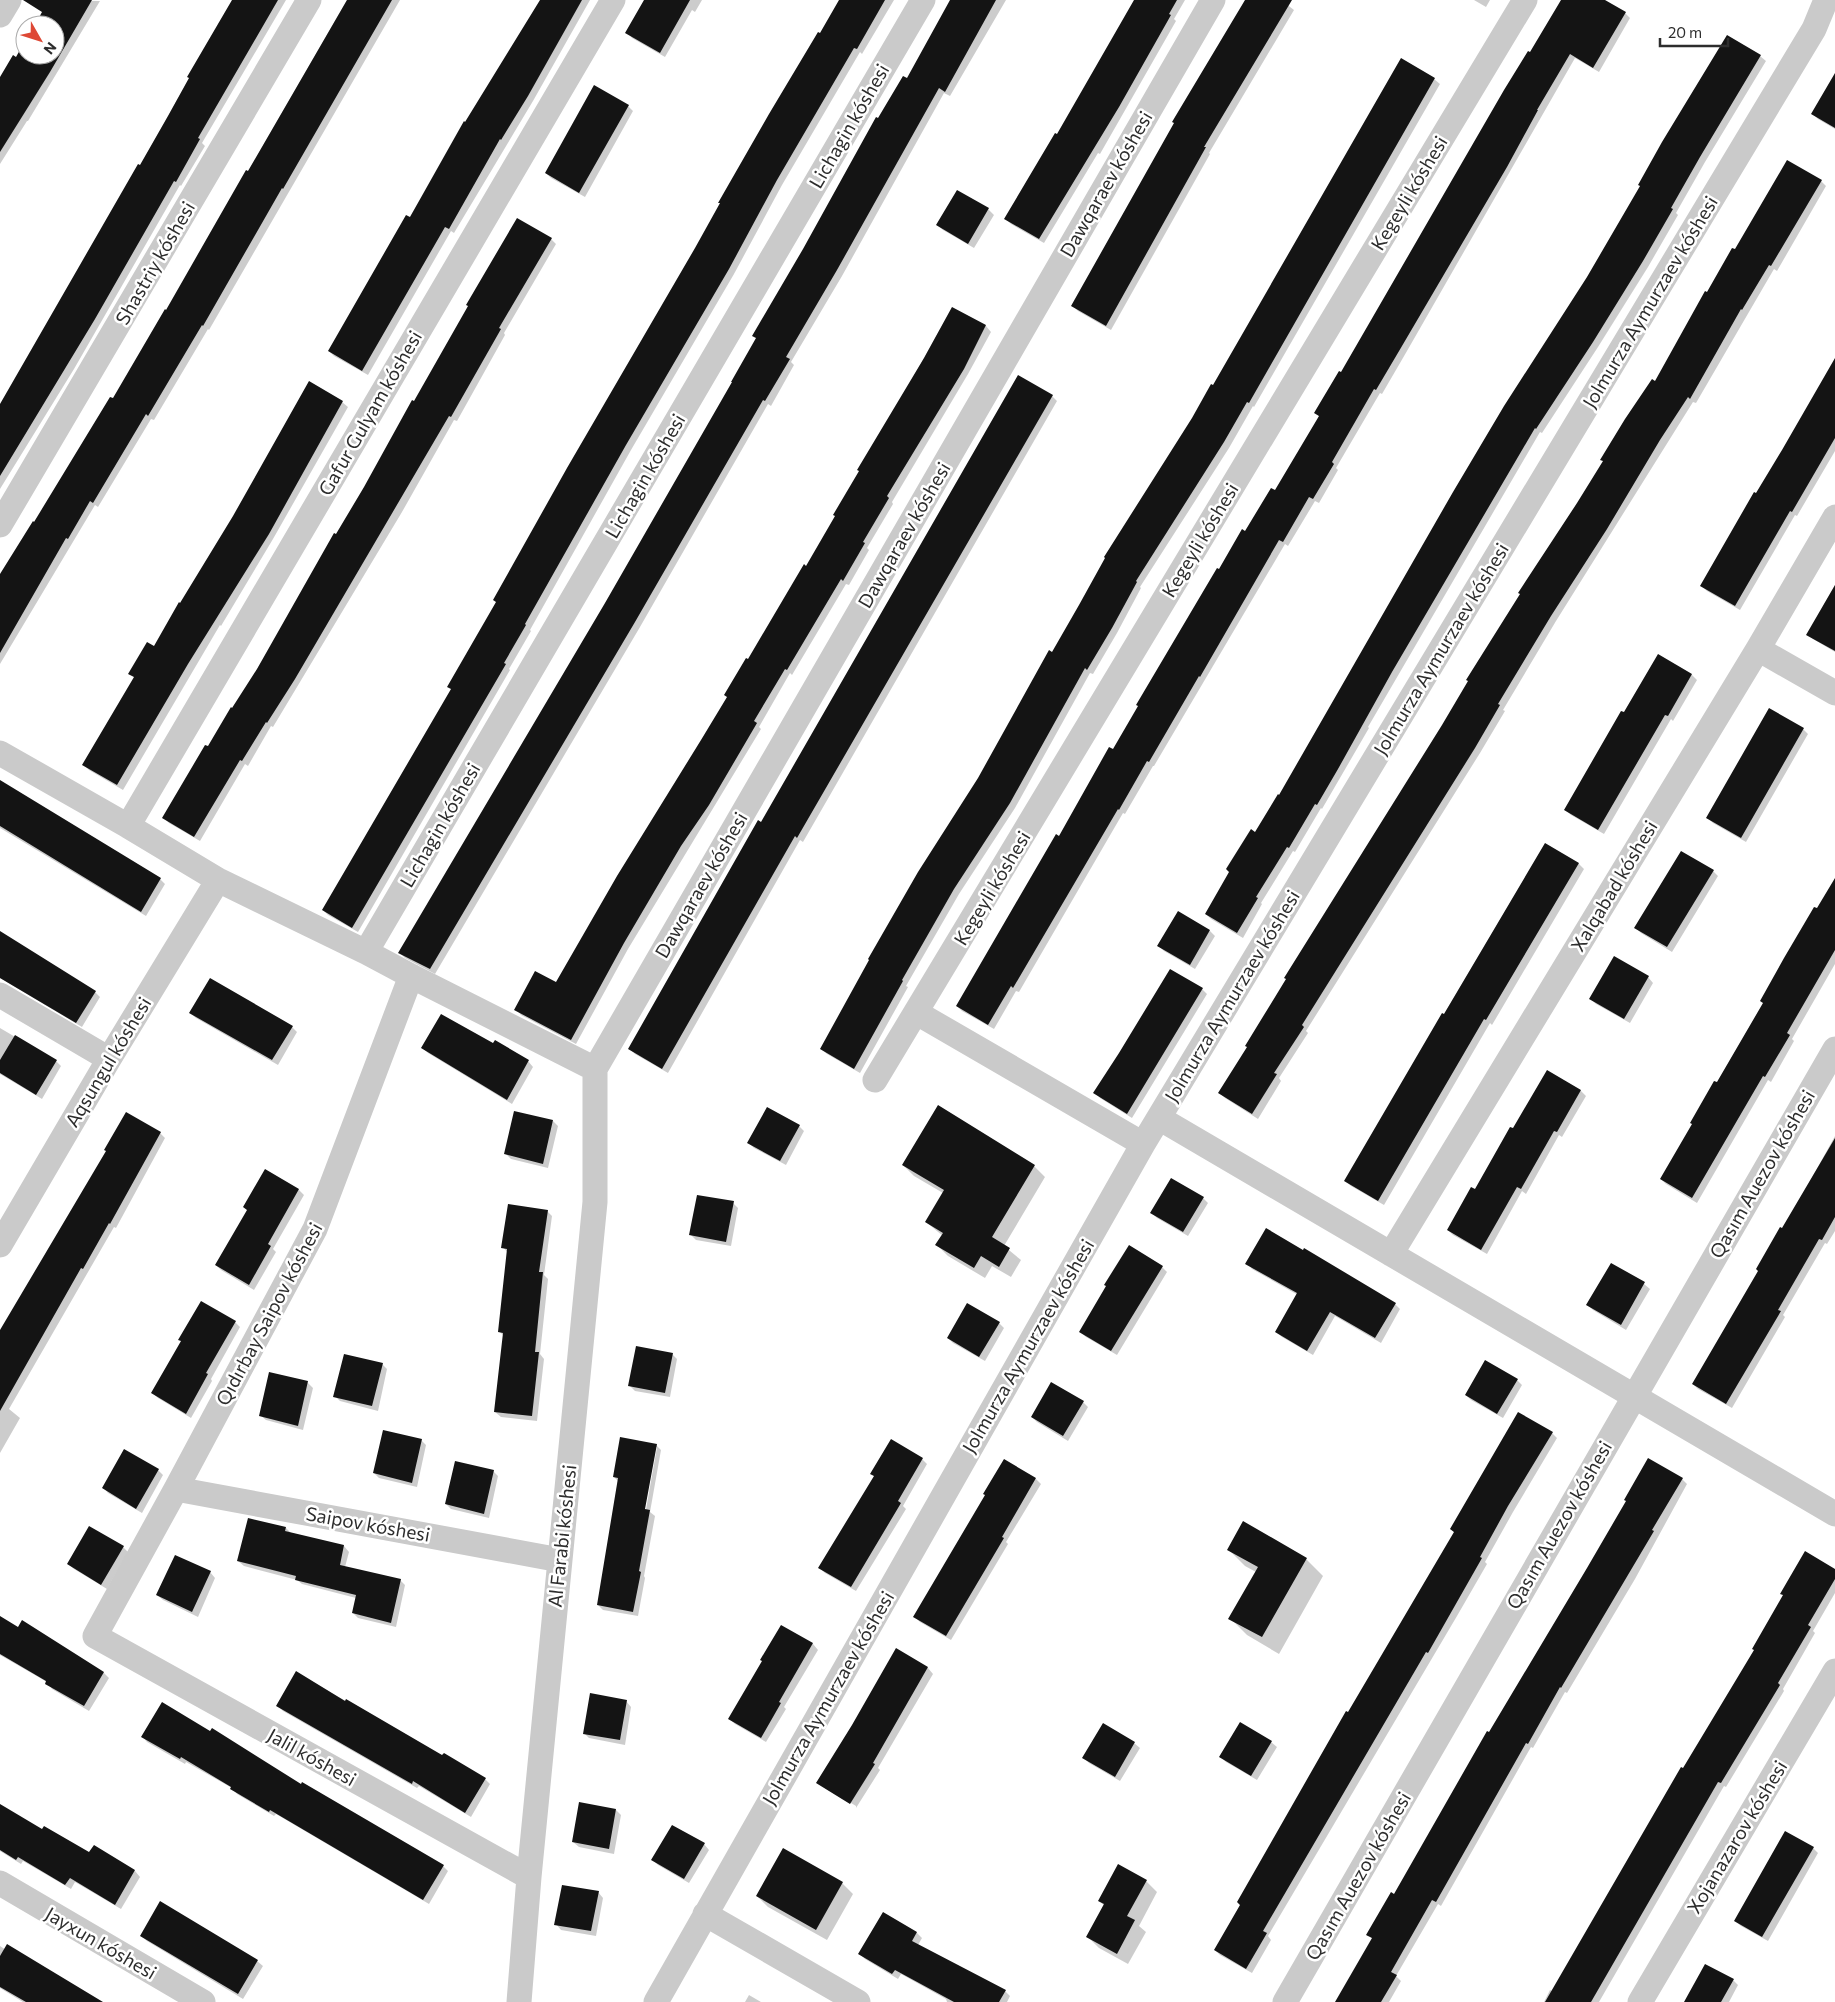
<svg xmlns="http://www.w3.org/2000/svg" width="1835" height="2002" font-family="Commissioner,sans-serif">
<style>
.shadow{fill:#0003;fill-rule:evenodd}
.building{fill:#141414}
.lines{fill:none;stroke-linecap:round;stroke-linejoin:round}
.minor{stroke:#cacaca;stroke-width:25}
.labels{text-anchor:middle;stroke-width:5;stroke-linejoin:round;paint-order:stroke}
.street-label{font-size:19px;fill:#2d2d2d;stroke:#fff}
</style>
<rect width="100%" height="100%" fill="#fff"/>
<path class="shadow" d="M50,0L100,1L28,121H27L0,164V79L16,58L25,44V55H55V25H36Z
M233,0H286L202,143L205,146L181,186L180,185L74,369L0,489V405L140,166Z
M347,0H400L209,330L208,329L154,420L151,419L98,507L95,505L0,664V576L113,400L167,312Z
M541,0H590L533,101L454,233L451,231L368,375L334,356L329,351Z
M646,0H702L695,12L692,10L665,57L632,38L627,32Z
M841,0H894L862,54L860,52L782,185L734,274L631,450L530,630L531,631L509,669L510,670L358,932L328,915L323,910L452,689Z
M953,0H1006L950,96L944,93L842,276L791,362L794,365L771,406L768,404L640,627L435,974L405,958L400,953L606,604L733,383L879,120L907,80Z
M1135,0H1185L1174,19L1176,21L1100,154L1098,153L1044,243L1011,224L1006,219L1089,83Z
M1247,0H1281L1294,10L1209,153L1210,154L1111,330L1078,311L1073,306Z
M1474,0H1490L1486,7Z
M1562,0H1603L1625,13L1630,18L1599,72L1575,58L1407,351L1382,394L1380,393L1336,468L1338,470L1319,503L1315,501L1288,546L1285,544L1154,766H1153L1125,814L1123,813L1019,992L1016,991L994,1029L962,1011L957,1006L1113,751L1219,571L1275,492L1320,417L1316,413L1341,374Z
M1727,37L1760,56L1766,61L1705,162L1676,213L1678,215L1648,267L1598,347L1542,433L1540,432L1368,727L1369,728L1322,809L1321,808L1295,852L1293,851L1261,903L1262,904L1243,938L1211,919L1206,914L1280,796L1588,278Z
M1835,75V129L1818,119L1813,114Z
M1434,79L1440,84L1254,407L1253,406L1229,448L1140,587L1141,588L1117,633L1093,674L1090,673L1015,808L959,894L906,986L908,987L860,1073L827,1054L821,1049L1052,653L1214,387Z
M628,106L633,111L585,197L551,178L546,173Z
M1821,181L1826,186L1777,271L1774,269L1696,403L1693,402L1556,621L1503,710L1505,711L1480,753L1306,1031L1308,1033L1279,1078L1281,1081L1258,1119L1225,1098L1220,1093L1655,382L1707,294L1736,251Z
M957,191L988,209L994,215L974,248L943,230L937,225Z
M551,239L556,244L504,333L505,335L457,421L454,420L402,512L273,727L271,726L248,766L245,764L200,841L169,823L164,818L233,710L415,403Z
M952,308L986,326L991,332L968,374L892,502L893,504L867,548L869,550L849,585L846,584L792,675L790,673L759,727L761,729L628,949L576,1044L521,1015L516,1009L556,983L807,567Z
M1835,364V451L1797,516L1795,515L1740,610L1707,591L1702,586Z
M309,383L342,402L348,407L273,539L221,626L220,625L123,790L89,770L84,765L135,678L130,673L154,647L181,605L234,516Z
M1052,396L1057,401L803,842L800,840L668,1073L635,1054L630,1049L761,823Z
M1835,585V652L1813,639L1808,634Z
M1658,656L1692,675L1697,680L1673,721L1671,719L1604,834L1571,815L1565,810Z
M1803,729L1808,734L1746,842L1713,823L1708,818Z
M0,781L160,879L165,884L146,916L0,828Z
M1545,844L1579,864L1584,869L1492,1025L1490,1023L1384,1205L1351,1186L1345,1181Z
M1713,871L1718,876L1672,952L1641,933L1636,928Z
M1835,880V964L1792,1039L1794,1041L1771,1082L1768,1080L1697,1203L1666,1184L1661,1179Z
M1210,931L1215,936L1195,969L1164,951L1159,946Z
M0,932L95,992L100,997L82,1027L0,978Z
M1648,977L1653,983L1630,1023L1596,1004L1591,999Z
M1202,989L1207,994L1132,1118L1100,1098L1095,1092Z
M190,1013L292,1027L297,1032L278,1065L196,1018Z
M0,1028L56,1061L61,1066L42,1099L0,1074Z
M495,1042L528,1061L533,1067L512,1104L428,1053L423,1048L494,1044Z
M1547,1072L1581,1091L1586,1096L1562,1137L1559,1135L1526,1194L1522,1191L1487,1254L1453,1235L1448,1230L1514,1130Z
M553,1121L558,1126L548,1168L511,1159L505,1153Z
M799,1126L804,1131L786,1165L754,1148L749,1143Z
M160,1133L165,1138L116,1228L114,1227L9,1409L20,1418L0,1453V1332Z
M1835,1136V1231L1827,1244L1825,1243L1783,1315L1785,1317L1732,1408L1698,1389L1693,1384L1783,1230Z
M903,1165L1034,1166L1045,1177L1004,1246L1021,1260L1011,1277L992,1266L985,1278L948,1256L937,1245L943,1236L926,1222L943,1193L914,1176Z
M265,1170L299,1190L304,1195L273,1249L276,1252L254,1290L221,1270L216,1265L248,1211Z
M1203,1198L1208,1203L1188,1236L1157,1218L1152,1213Z
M733,1203L738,1208L731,1246L696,1240L691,1235Z
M547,1211L552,1216L544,1275L548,1279L540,1354L544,1359L537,1421L501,1417L495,1412L504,1336L500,1332L508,1253L503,1247Z
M1247,1263L1395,1304L1400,1309L1381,1343L1335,1316L1313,1355L1282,1337L1276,1332L1298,1295L1252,1269Z
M1611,1264L1644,1284L1650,1289L1626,1330L1593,1310L1588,1305Z
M1162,1267L1167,1272L1117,1355L1086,1337L1080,1332Z
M235,1322L240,1327L211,1379L212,1381L191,1418L158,1398L153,1393Z
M999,1323L1004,1328L985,1361L953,1343L948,1338Z
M672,1354L677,1359L670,1397L635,1391L630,1386Z
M382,1364L387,1369L378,1411L340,1401L335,1396Z
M1517,1380L1522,1385L1503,1418L1471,1400L1466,1395Z
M307,1382L313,1388L303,1430L266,1420L260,1415Z
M1083,1402L1088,1407L1068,1441L1037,1422L1032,1417Z
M1552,1433L1557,1438L1513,1512L1485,1562L1487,1564L1457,1616L1268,1936L1271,1940L1252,1973L1220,1955L1215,1950L1348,1714L1455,1533L1451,1529Z
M421,1440L426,1445L417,1487L379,1478L374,1473Z
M656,1445L661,1450L650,1512L655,1516L644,1576L645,1578L638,1616L603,1610L598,1605L618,1481L614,1477ZM655,1447H657L645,1515H643Z
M922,1459L927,1464L903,1506L906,1509L856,1591L825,1573L820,1568L875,1477L872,1474Z
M158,1470L163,1475L142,1513L108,1493L103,1487Z
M493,1471L498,1476L489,1518L451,1509L446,1504Z
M1036,1479L1041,1484L1006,1542L1008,1544L951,1640L920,1622L915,1617L986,1496Z
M1682,1479L1687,1484L1635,1579L1567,1693L1565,1692L1533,1748L1531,1747L1441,1906L1438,1904L1396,1976L1401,1981L1389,2002H1336L1373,1939L1368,1934L1395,1896L1489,1734Z
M286,1528L291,1533L344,1546L349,1552L345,1567L400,1580L405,1585L396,1627L358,1618L353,1613L356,1598L302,1584L297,1580L244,1566L238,1561Z
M123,1547L128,1552L107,1589L74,1569L68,1564Z
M1228,1549L1306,1559L1323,1576L1279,1654L1247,1635L1230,1618L1256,1572L1245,1566Z
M1835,1570V1593L1813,1631L1815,1633L1783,1689L1784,1691L1726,1787L1724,1786L1599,2002H1544L1550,1990L1552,1991L1684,1770Z
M210,1572L215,1578L198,1617L163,1600L157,1595Z
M0,1618L18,1629L23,1622L104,1673L109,1678L89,1711L52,1689L47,1682L0,1655Z
M781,1626L813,1644L818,1650L784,1707L786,1709L766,1742L735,1724L730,1719L764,1661Z
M897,1650L928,1668L933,1674L878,1768L880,1770L856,1808V1806L818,1783Z
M297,1673L443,1757L485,1779L490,1784L471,1817L419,1786L417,1788L283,1711L277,1705Z
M626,1701L631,1707L625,1745L589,1738L584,1733Z
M1103,1725L1134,1743L1140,1748L1120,1781L1089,1763L1084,1758Z
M142,1736L301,1786L443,1866L448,1871L429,1904L276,1814L274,1816L237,1794L232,1788L186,1762L185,1764L147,1742Z
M1271,1742L1277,1747L1257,1780L1226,1762L1221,1757Z
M0,1805L43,1831L90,1854L94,1847L135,1871L140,1877L121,1909L75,1882L71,1889L23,1861L21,1864L0,1851Z
M616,1810L621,1815L614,1854L579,1847L573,1842Z
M704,1844L709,1850L689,1883L658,1865L653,1860Z
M1813,1848L1818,1853L1768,1941L1741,1926L1735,1921Z
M1146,1881L1157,1892L1139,1926L1146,1932L1128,1964L1099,1948L1088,1937L1105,1906L1099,1901Z
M842,1883L853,1894L827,1940L768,1907L757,1896Z
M598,1892L603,1898L596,1936L561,1930L556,1924Z
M883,1914L917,1933L922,1938L918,1945L1005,1991L1010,1996L1007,2002H947L946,1999L901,1974L898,1979L865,1959L860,1954Z
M141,1936L257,1961L263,1966L243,1999L147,1941Z
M0,1946L6,1950L97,2002H23L0,1988Z
M1733,1980L1738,1985L1729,2002H1685Z
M749,1995L761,2002H745Z"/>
<path class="building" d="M23,0H92L50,72L0,152V77L13,55L16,57L25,41V55H55V25H35L42,12Z
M232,0H278L198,138L200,139L176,182L174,181L95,319L0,476V404L138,164L140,165L168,116L189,78L187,77Z
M347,0H392L283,189L282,188L203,326L202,325L148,416L146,414L93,503L90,501L68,539L66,538L0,653V574L33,521L34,522L110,397L113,398L165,309L166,310L246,170L248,171Z
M540,0H582L528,96L501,140L500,139L449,229L445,227L362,371L328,351L406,215L410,217L464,121L465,122Z
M644,0H690L660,53L625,33Z
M839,0H885L857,49L854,48L777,180L729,269L626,445L525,624L526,625L504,663L506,664L352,928L322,910L451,689L447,687L496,602L493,600L567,468L695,248L720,203H718L769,114L818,32L820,33Z
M950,0H996L945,92L939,88L837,270L786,357L790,359L765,401L763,400L635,622L430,969L398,953L605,603L732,382H731L756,338L752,336L803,249L876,117L878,118L903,76L907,78Z
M1134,0H1177L1169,14L1171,15L1119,107L1039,239L1004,219L1055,133L1057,134Z
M1245,0H1292L1204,147H1206L1106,326L1071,306L1174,123L1172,122Z
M1561,0H1605L1626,12L1593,68L1570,54L1537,110H1538L1507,167L1402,346L1376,390L1374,389L1332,462L1334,464L1313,499L1309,497L1283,542L1279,540L1200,677L1199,676L1149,762L1147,761L1119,810L1118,809L1013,988L1011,986L988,1025L956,1006L1056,834L1059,836L1109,747L1113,749L1138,706L1136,705L1217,568L1219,569L1242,529L1245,531L1271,488L1275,490L1319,416L1314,413L1339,371L1341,372L1504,90L1528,51L1530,52Z
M1727,35L1761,55L1700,157L1671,208L1673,209L1643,261L1593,342L1536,429L1535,428L1392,672L1338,769L1317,805L1315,804L1289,848L1287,847L1256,897L1258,898L1237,933L1205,914L1229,872L1226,869L1251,829L1255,832L1278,794L1279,795L1453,492L1504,406L1587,277L1640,186L1638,185L1662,142Z
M1401,58L1435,78L1249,403L1247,402L1224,442L1136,581L1137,582L1112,628L1087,670L1085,668L1010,803L954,889L902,980L903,981L854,1069L820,1049L869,960L868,959L918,872L978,778L1049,650L1052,652L1079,605L1105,558L1104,557L1192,418L1211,384L1213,385Z
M1835,73V128L1811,114Z
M594,85L629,105L579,193L545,173Z
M1787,160L1822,180L1771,266L1769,265L1742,310L1741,309L1690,399L1688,397L1660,440L1607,529L1551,616L1498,704L1500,705L1475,748L1302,1025L1304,1027L1274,1073L1277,1074L1252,1114L1218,1093L1247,1047L1245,1046L1286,979L1284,978L1442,725L1468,681L1466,680L1520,594L1518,593L1577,503L1603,461L1600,460L1625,419L1652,379L1655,381L1705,291L1707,292L1732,248L1735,249Z
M957,190L989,208L968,244L936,225Z
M517,218L552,238L499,328L501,329L451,417L449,416L295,679L267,723L266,722L242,761L240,760L194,837L162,818L205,745L208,746L231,707L232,708L257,669L334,533L336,534L364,487L412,400L414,401L468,306L466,305Z
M952,307L986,325L964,369L887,496L889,498L863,542L865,543L843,581L841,579L787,670L785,669L754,721L757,723L709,805L681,846L624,943L571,1040L514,1010L535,971L556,982L617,876L701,740L727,697L724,695L746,658L748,659L804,564L806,566L835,516L833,515L859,471L857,470L924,358Z
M1835,358V438L1792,512L1790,511L1735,606L1700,586L1754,492L1756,493L1782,450Z
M1018,375L1053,395L797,838L795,836L662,1069L628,1049L758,820L761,822Z
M309,381L343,401L269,534L188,664L117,785L82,765L134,677L128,674L147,642L154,646L179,602L180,603L233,516Z
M1835,585V651L1806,635Z
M1658,654L1692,674L1668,716L1665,715L1598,830L1564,810L1621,711L1624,712Z
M1769,708L1804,728L1741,838L1706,818Z
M0,780L161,878L141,912L0,826Z
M1545,843L1579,863L1486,1020L1484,1019L1378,1201L1344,1181L1442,1013L1444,1014Z
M1681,851L1714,870L1667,947L1634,928Z
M1835,878V950L1787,1033L1790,1035L1765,1077L1763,1076L1692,1198L1660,1179L1692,1124L1690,1123L1714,1081L1717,1082L1763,1003L1760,1001L1784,958L1814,907L1817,908Z
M1178,911L1210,930L1190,965L1157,946Z
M0,931L96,991L76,1023L0,978Z
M1614,956L1649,976L1624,1019L1589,999Z
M1170,969L1203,988L1127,1114L1093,1093L1119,1053Z
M210,978L293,1026L272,1060L189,1013Z
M441,1014L493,1043L495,1040L529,1060L507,1100L421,1048Z
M15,1035L57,1060L36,1095L0,1073V1060Z
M1547,1070L1581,1090L1557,1132L1554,1131L1521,1189L1517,1187L1481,1250L1447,1230L1471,1187L1475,1189L1510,1127L1513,1128Z
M938,1105L1035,1165L992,1237L1010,1248L999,1267L981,1256L974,1268L935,1245L943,1233L925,1222L944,1190L902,1165Z
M767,1107L800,1125L780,1161L747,1143Z
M514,1111L553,1120L543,1164L504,1154Z
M126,1112L161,1132L110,1224L109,1223L83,1269L81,1268L0,1411V1330L106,1151L104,1150Z
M1835,1138V1217L1822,1240L1819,1239L1778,1310L1781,1311L1726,1404L1692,1384L1758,1271L1756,1269L1780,1227L1782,1228Z
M265,1169L299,1189L268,1244L271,1246L249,1285L215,1265L247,1210L243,1207Z
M1171,1178L1204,1197L1183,1232L1150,1213Z
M697,1195L734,1201L726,1242L689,1235Z
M508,1204L548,1210L539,1272H543L535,1352H539L532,1416L494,1412L503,1333L498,1332L507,1249L501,1248Z
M1266,1228L1303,1250L1304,1248L1396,1303L1375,1338L1330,1312L1307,1351L1275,1332L1297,1293L1245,1264Z
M1129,1245L1163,1266L1111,1351L1079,1332L1106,1286L1104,1285Z
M1611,1263L1645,1282L1621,1325L1586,1305Z
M201,1301L236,1321L206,1373L208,1374L186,1414L151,1393L181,1341L178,1340Z
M967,1303L1000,1322L979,1357L947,1338Z
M636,1346L673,1353L665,1393L628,1386Z
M344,1354L383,1363L372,1406L333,1397Z
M1485,1360L1518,1379L1497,1414L1465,1395Z
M269,1372L308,1381L298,1426L259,1416Z
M1051,1382L1084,1401L1063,1436L1031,1417Z
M1518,1412L1553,1432L1508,1506L1480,1557L1482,1558L1428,1653L1426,1652L1263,1931L1267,1933L1246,1969L1214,1950L1240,1905L1237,1902L1346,1711L1348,1712L1454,1532L1450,1529Z
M383,1430L422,1439L412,1483L373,1473Z
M620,1437L657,1444L645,1509L650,1510L639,1571L641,1572L633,1612L597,1605L618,1478L613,1477Z
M891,1439L923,1458L898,1501L901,1503L851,1587L818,1568L874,1476L870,1474Z
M124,1449L159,1469L136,1509L102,1488Z
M1648,1458L1683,1478L1652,1530L1654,1531L1561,1688L1560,1687L1528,1744L1526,1743L1436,1902L1432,1900L1391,1972L1397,1975L1381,2002H1335L1372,1938L1366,1935L1391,1892L1394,1894L1487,1731L1489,1732L1587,1568L1626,1501L1624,1500Z
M1004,1459L1036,1478L1002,1537L1004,1538L946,1636L913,1617L985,1495L983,1494Z
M455,1461L494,1470L484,1514L445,1504Z
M248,1518L286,1527L285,1531L344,1545L340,1565L401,1579L391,1623L352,1613L356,1595L295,1580L296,1576L237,1561Z
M1243,1521L1307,1558L1262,1637L1228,1619L1258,1567L1227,1550Z
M89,1526L124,1546L101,1585L67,1564Z
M1805,1551L1835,1569V1579L1808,1625L1811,1627L1778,1683L1780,1685L1721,1783L1718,1782L1591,2002H1545L1681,1767L1683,1768L1754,1650L1752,1649L1783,1595L1780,1594Z
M175,1555L211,1571L192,1612L156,1595Z
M0,1616L18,1627L22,1620L104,1672L84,1706L45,1684L46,1681L0,1654Z
M781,1625L813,1643L779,1702L781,1703L761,1738L728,1719L762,1661L760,1660Z
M896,1648L928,1667L873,1763L875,1764L850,1804L816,1783L852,1725Z
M296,1671L345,1701L346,1699L442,1755L444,1753L486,1778L465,1813L413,1781L412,1784L276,1706Z
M590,1693L627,1700L620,1740L583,1734Z
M162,1702L210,1731L212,1728L301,1784L302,1782L444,1865L423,1900L270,1810L269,1812L230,1789L231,1787L181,1757L180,1759L141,1737Z
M1240,1722L1272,1741L1251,1776L1219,1757Z
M1103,1723L1135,1742L1115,1777L1082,1758Z
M579,1802L616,1809L609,1849L572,1842Z
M0,1804L42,1829L44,1826L89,1852L94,1845L135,1870L115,1905L70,1878L65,1885L18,1857L16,1860L0,1850Z
M672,1825L705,1843L684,1879L651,1860Z
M1785,1831L1814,1847L1762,1937L1734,1921Z
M783,1848L843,1882L816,1930L756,1896Z
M1118,1864L1147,1880L1127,1916L1135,1920L1117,1954L1086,1937L1104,1904L1098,1901Z
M562,1885L599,1891L591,1931L554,1925Z
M160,1901L258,1960L238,1994L140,1936Z
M883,1912L917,1932L912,1941L1006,1990L999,2002H954L895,1970L892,1974L858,1954Z
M7,1944L45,1967L103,2002H26L0,1987V1956Z
M1705,1964L1734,1979L1721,2002H1684Z"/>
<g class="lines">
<path class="minor" d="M0,15L9,0
M0,525L309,0
M1758,649L1835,693
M0,753L128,826L218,880L366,952L411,976L595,1069
M128,826L613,0
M366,952L923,0
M411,976L315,1229L176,1489L95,1636L529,1877
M0,995L109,1059
M917,1013L1143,1144
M875,1080L1525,0
M1159,1118L1835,1514
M0,1245L109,1059L218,880
M1391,1254L1758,649L1835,517
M176,1489L560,1560
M0,1883L203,2002
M705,1914L858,2002
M519,2002L529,1877L595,1202V1069L1213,0
M656,2002L1143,1144L1814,29L1826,0
M1285,2002L1835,1049
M1640,2002L1835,1671"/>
</g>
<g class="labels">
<g class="street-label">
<text transform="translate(849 126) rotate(-60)" y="7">Lichagin kóshesi</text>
<text transform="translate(1106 184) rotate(-60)" y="7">Dawqaraev kóshesi</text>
<text transform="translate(1409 193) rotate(-59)" y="7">Kegeyli kóshesi</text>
<text transform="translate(155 263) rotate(-60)" y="7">Shastriy kóshesi</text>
<text transform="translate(1650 302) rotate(-59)" y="7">Jolmurza Aymurzaev kóshesi</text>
<text transform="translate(370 413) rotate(-60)" y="7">Gafur Gulyam kóshesi</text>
<text transform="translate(645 476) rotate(-60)" y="7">Lichagin kóshesi</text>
<text transform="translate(904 535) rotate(-60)" y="7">Dawqaraev kóshesi</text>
<text transform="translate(1200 540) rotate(-59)" y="7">Kegeyli kóshesi</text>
<text transform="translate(1441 649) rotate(-59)" y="7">Jolmurza Aymurzaev kóshesi</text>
<text transform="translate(440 825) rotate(-60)" y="7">Lichagin kóshesi</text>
<text transform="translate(701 885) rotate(-60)" y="7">Dawqaraev kóshesi</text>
<text transform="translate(1614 886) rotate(-59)" y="7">Xalqabad kóshesi</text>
<text transform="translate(992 888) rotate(-59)" y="7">Kegeyli kóshesi</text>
<text transform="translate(1232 996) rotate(-59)" y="7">Jolmurza Aymurzaev kóshesi</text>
<text transform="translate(108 1062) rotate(-59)" y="7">Aqsungul kóshesi</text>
<text transform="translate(1762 1174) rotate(-60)" y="7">Qasım Auezov kóshesi</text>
<text transform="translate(269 1314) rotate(-62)" y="7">Qıdırbay Saipov kóshesi</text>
<text transform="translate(1028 1346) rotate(-60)" y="7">Jolmurza Aymurzaev kóshesi</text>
<text transform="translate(368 1524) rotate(10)" y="7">Saipov kóshesi</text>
<text transform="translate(1559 1525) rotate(-60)" y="7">Qasım Auezov kóshesi</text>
<text transform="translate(562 1536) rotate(-84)" y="7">Al Farabi kóshesi</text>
<text transform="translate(828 1698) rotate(-60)" y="7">Jolmurza Aymurzaev kóshesi</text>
<text transform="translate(312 1757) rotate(29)" y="7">Jalil kóshesi</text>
<text transform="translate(1737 1837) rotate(-59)" y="7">Xojanazarov kóshesi</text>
<text transform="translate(1358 1876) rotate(-60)" y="7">Qasım Auezov kóshesi</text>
<text transform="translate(101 1943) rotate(30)" y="7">Jayxun kóshesi</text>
</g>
</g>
<g transform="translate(40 40) rotate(129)"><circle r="24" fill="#ffffff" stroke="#ababab"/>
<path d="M0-4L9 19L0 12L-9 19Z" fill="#de4835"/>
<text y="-8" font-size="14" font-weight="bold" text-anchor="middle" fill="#2d2d2d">N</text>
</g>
<path d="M1660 38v8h68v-8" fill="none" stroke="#2d2d2d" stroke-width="2.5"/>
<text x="1668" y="38" font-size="15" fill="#2d2d2d" stroke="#ffffff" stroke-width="4" paint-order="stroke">20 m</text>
</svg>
